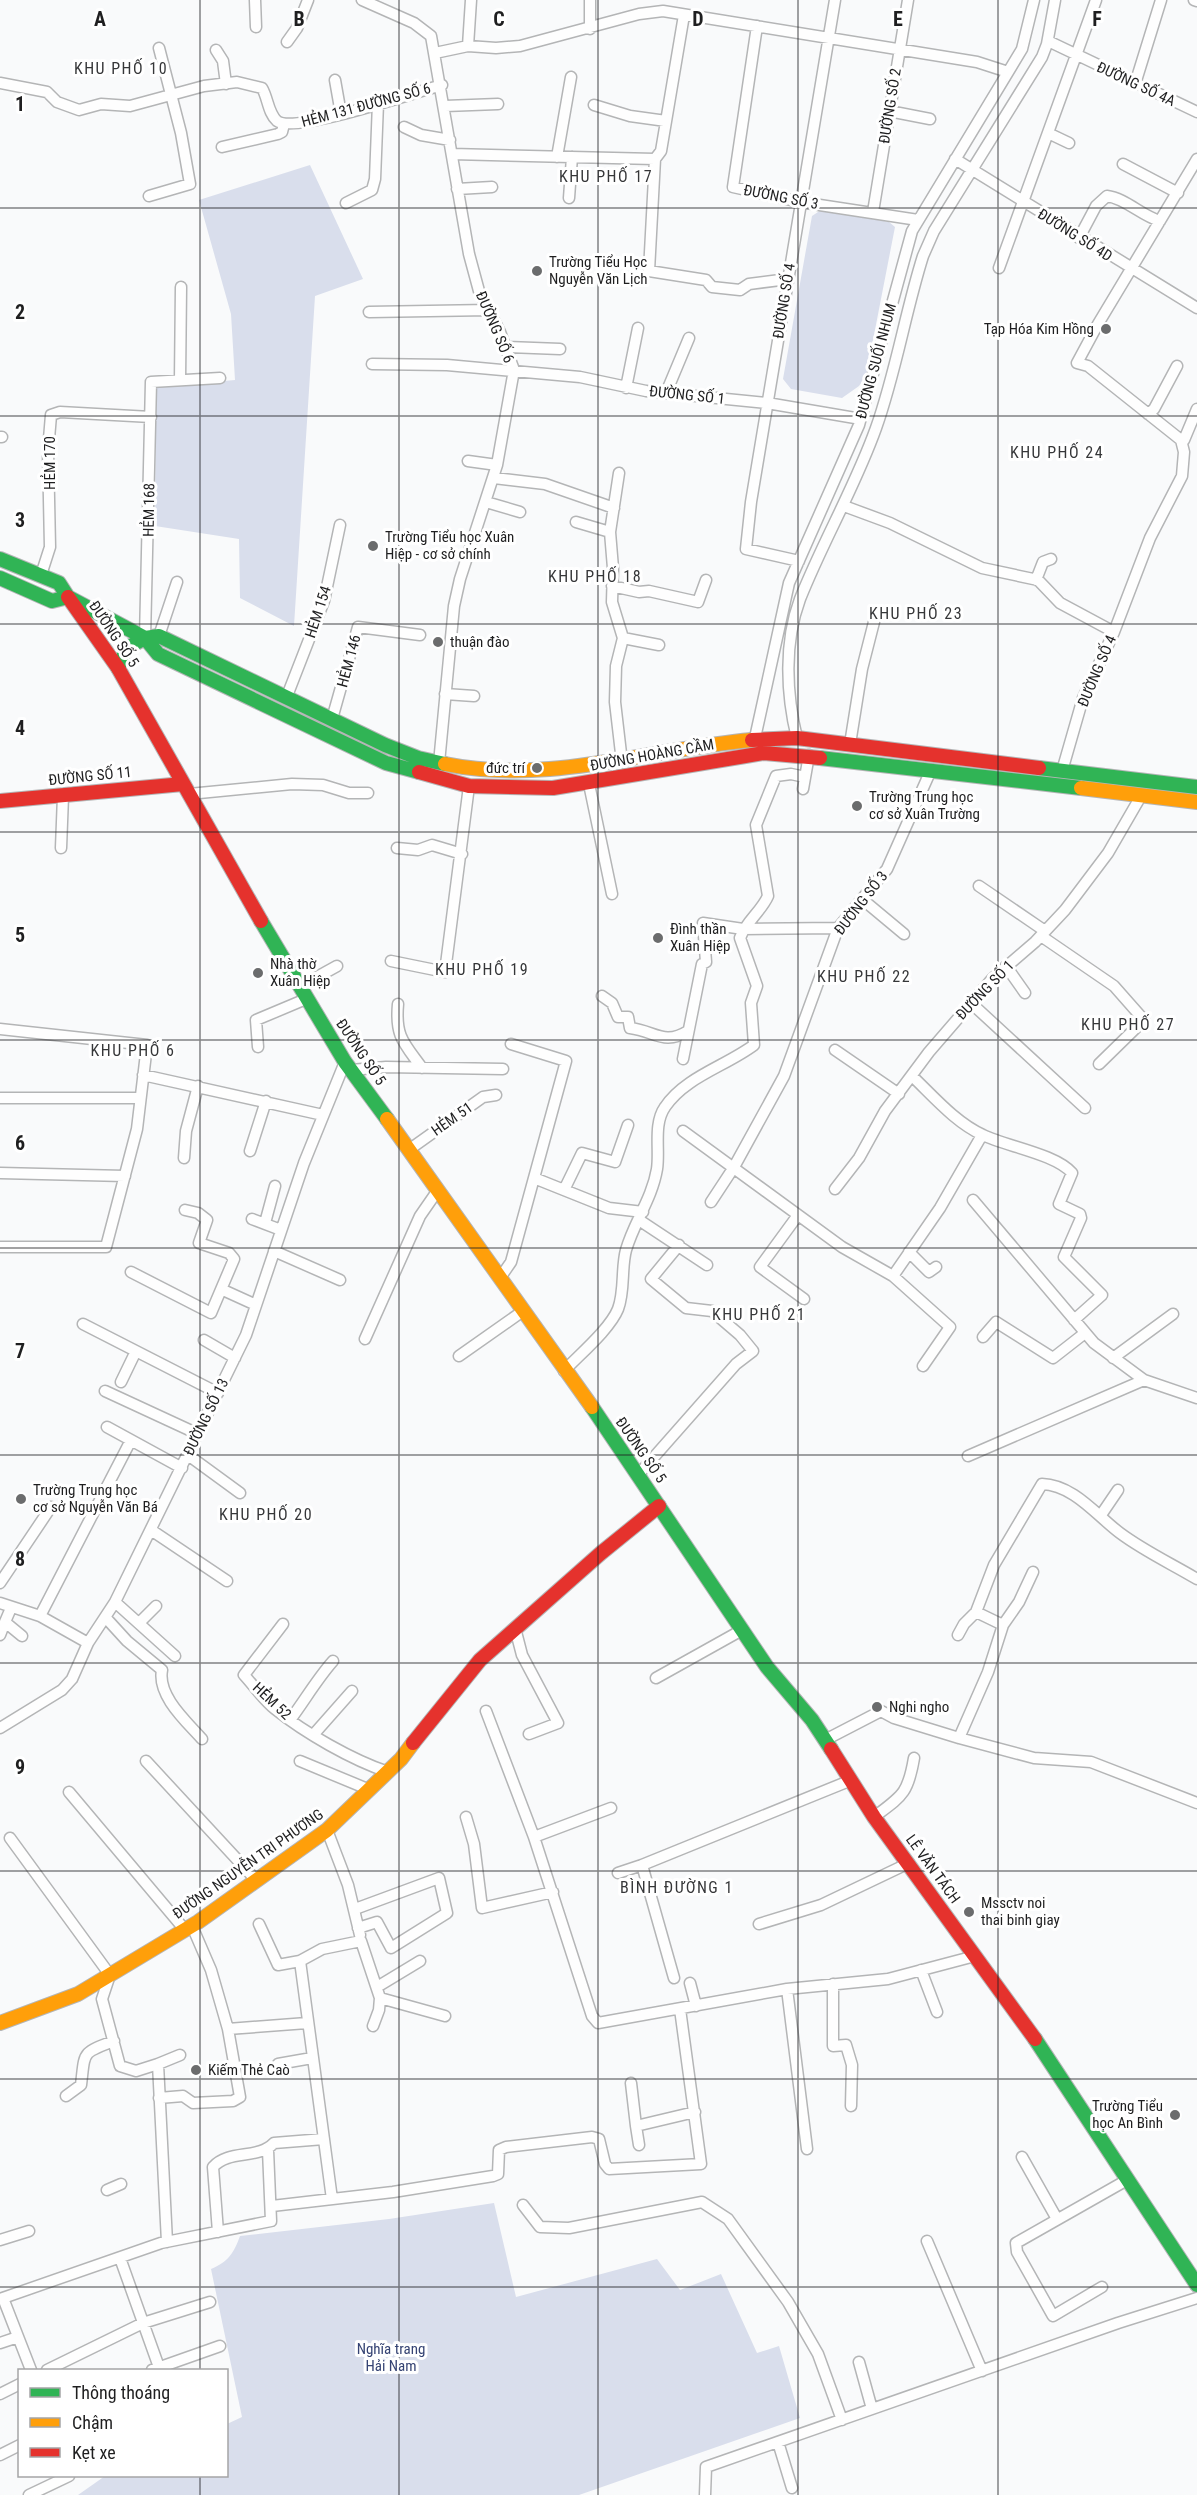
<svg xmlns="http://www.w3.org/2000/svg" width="1197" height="2495" font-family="'Roboto Condensed',sans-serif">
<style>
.green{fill:#d9deec}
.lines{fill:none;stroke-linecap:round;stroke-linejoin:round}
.street-casing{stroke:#b4b5b6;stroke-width:13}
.fast-casing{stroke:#b4b5b6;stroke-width:16}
.slow-casing{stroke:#b4b5b6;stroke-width:16}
.jam-casing{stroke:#b4b5b6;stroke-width:16}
.street{stroke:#fefefe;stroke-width:10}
.fast{stroke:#30b455;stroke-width:14}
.slow{stroke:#ff9f0a;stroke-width:14}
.jam{stroke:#e5322d;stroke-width:14}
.grid{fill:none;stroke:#1f1f20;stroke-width:1.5;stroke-opacity:0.55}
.poi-dot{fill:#6b6c6d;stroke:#fff;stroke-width:2}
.labels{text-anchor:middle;stroke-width:6;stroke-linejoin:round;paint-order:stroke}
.street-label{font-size:15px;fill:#1f1f20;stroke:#fff}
.poi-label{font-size:15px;fill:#1f1f20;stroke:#fff;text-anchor:start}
.park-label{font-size:15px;fill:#354373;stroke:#fff}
.neighbourhood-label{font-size:16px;letter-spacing:1.5px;fill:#363739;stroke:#fff}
.grid-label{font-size:20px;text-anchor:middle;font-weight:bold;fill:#1f1f20;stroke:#fff;stroke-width:6;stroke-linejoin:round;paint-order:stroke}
</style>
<rect width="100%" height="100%" fill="#f9fafb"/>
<path class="green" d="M310,165L363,279L315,296L294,626L240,598L239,539L155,526L156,387L235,380L231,314L199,200Z
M821,210L889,222L895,227L866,376L859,386L842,398L791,389L783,379L812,216Z
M494,2203L516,2297L657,2259L680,2290L721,2274L757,2353L779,2346L800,2418L579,2495H78L105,2476H226L227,2424L242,2417L211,2269C228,2262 234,2253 240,2236L389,2219Z"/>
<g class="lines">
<defs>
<path id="street" d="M255,0L256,27
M362,0L414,23L431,36L469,254L479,291L500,332L514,370L497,465L460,579L454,606L439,763
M1194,0L1197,1
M684,15L661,151L655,159L649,271L706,280L712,287L740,290L749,284L788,279
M757,26L733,187L800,202L918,220
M590,29V0
M1048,41L1197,112
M287,42L297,28L308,0
M468,46L471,0
M216,50L223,61L226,84
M435,53L468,46L496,48L520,46L639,14L663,11L977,62L1008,72
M335,80L341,114
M0,83L47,92L57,102L79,110L101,104L130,106L204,86L237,82L262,88C268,98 268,113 277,121C295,134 416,92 442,85
M1135,84L1161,0
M594,105L630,116L666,121
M445,106L498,104
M889,111L930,119
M404,127L421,135L450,140
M1048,133L1069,143
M222,147L278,134L282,132L284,124
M452,154L655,159
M557,157L571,77
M955,159L1197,308
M1123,164L1178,193
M457,189L492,187
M149,196L190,184L181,133L159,48
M569,198L572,157
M346,203L372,190L375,179L378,103
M873,212L908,0
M1079,238L1096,206L1107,196C1125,198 1142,216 1160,221
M999,268L1096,0
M369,312L489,310
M505,347L560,349
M372,364L447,365L580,377L646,391L767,403L861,419
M180,380L181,287
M626,388L638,328
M666,393L689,338
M1148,414L1154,409L1177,366
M0,437H2
M1181,440H1184L1197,409
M468,461L497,465
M619,473L610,532L613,568L612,602L623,638L616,666L615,702L622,762
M494,478L545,484L614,508
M486,502L520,512
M844,506L890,523L982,568L1038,580L1060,603L1114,632
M576,522L610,532
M799,561L746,549L751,502L835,0
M41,575L50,547L48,451L51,415L60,412L151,417
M1036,580L1043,562L1051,559
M612,586L639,592L649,591L698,602L706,580
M159,636L177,582
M145,638L151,382L220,378
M623,638L659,645
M445,694L474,696
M287,696L324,601L340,525
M332,719L358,627L420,635
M755,738L789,583L859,425L912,231L1022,49L1034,0
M797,738C786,694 784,642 800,599C823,541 855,487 876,428C896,372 905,313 923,256L934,231L1042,57L1047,44L1055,0
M850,744L862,669L874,622
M1062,771L1083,698L1114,632L1150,538L1182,476L1184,452L1181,440L1088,366L1077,363L1098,324L1197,159
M589,784L612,894
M803,789L809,755
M189,794L292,784L323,785L349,793H368
M61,848L63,796
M397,848L418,850L432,845L462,854
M979,886L1045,931
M862,899L904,934
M1041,936L1114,986L1144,1020L1099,1064
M391,961L445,972L469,786
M1006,966L1025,993
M299,987L337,966
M602,996L612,1003L618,1017H628L630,1028C655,1031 664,1046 688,1031
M971,1003L1085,1108
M398,1004C395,1037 404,1043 422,1068
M0,1029L147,1045L137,1129L106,1247H0
M258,1047L256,1020L306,999
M835,1050L899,1094
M683,1059L702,964L706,962L703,923L743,929L838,928
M351,1070L386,1067L503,1069
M143,1075L323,1115
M912,1076C933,1096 956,1123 983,1135C1005,1146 1056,1154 1072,1173L1059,1204L1080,1214L1081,1218L1064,1257L1102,1295L1074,1320
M0,1098H140
M683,1131L842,1247L893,1276L940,1208L982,1135
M410,1149L483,1097L496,1095
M250,1151L266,1101
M184,1158L186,1131L198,1086
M0,1173L125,1176
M534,1178L609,1208L643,1212
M835,1189L859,1158L885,1111L929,1052L992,979L1035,942L1065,910L1108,853L1141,796
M564,1190L582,1153L615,1162L628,1125
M973,1200L1094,1343L1144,1380L1197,1398
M711,1202L734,1167L784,1076L838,928L887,869L931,770
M798,1215L760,1267L804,1299
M252,1219L281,1230
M639,1220L707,1265
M265,1223L275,1186
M274,1251L340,1280
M909,1252L929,1272L936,1267
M131,1272L211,1313L234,1259L229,1253L199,1243L207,1220L198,1213L185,1210
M893,1276L950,1327L923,1366
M500,1278L511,1262L566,1061L511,1044
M223,1290L256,1305
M83,1324L218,1393
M983,1337L996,1322L1053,1358L1085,1333
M365,1339L420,1216L438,1190
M204,1340L235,1358
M459,1356L523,1311
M1113,1358L1173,1314
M564,1371C579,1355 610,1329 618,1309C625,1291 621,1268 626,1250C634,1222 652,1199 657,1169C660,1150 653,1124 665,1107C685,1077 726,1066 754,1045L751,1003L757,986L740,938C746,921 761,912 768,896L756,825L776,776L791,774L805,777
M121,1382L136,1351
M105,1391L198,1434
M107,1427L182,1468
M188,1455L240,1493
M968,1456L1144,1380
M639,1474L736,1364L753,1351L740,1335L712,1311L686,1308L651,1279L679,1245
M1101,1515L1118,1490
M151,1530L227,1581
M0,1583L51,1507
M115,1602L175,1656
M0,1603L40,1616L88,1643
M11,1608L5,1622L22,1636
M40,1616L130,1442
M106,1618L127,1641L162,1670C157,1696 187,1722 202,1739
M139,1623L156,1606
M283,1624L244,1675C254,1686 264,1700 275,1709C305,1733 352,1760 388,1772
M1003,1625L1019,1602L1033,1572
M515,1628L522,1655L558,1723L529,1734
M0,1635L5,1622
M958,1635L964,1624L976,1612
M656,1678L742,1630
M486,1711L534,1837L592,2016L598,2023L787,1989L888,1979L975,1956
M290,1720C305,1700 317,1679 333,1661
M0,1728L62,1690L72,1679L88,1643L115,1602L246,1335L304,1163L345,1062
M314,1734L352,1691
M959,1738L988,1672L1003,1625L976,1612L994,1565L1042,1484C1074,1485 1097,1516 1120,1533C1144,1551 1172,1564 1197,1579
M825,1740L881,1711L894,1718L959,1738L1034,1758L1091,1762L1197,1803
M146,1761L257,1881
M300,1761L370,1790
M69,1792L185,1930
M466,1817L474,1844L482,1908L553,1892
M874,1817C902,1796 908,1794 914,1758
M327,1830L348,1885L360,1935
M534,1837L611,1808
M10,1838L110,1975L102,1999L120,2066L136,2071L158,2064L167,2242
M618,1873L642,1865
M355,1909L439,1878L447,1913L391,1948L377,1922L358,1928
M259,1924L278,1965L300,1961
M759,1924L821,1905L909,1863
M921,1970L937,2012
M674,1978L642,1865L849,1781
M690,1983L696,2006
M833,1984V2046L846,2045L852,2065L851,2106
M377,1987L420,1961
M787,1989L807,2149
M373,2026L379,2010L380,1998
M228,2029L307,2023
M158,2064L180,2055
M278,2064L312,2058
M631,2083L636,2126L695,2112
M66,2096L81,2085C85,2052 81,2053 114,2041
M159,2098L183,2096L193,2103L233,2101L240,2097L228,2029L211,1970L192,1926
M636,2126L639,2145
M1022,2157L1057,2219
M107,2190L121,2184
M332,2199L300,1961L322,1949L361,1941L380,1998L445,2016
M523,2205L540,2227L569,2228L702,2202L728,2219L788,2302L818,2354L842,2420
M272,2206L393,2192L493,2176L498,2174L499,2150L506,2147L592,2137L599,2139L605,2164L609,2169L701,2164L680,2009
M218,2232L213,2167C229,2149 258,2160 274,2143L324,2139
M0,2240L29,2231
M927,2241L982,2371
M120,2258L160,2370
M1102,2287L1053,2316L1017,2252L1016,2243L1127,2180
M3,2298L31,2370
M0,2299L161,2243L271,2221L268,2150
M0,2343L18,2337
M859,2362L872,2409
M47,2370L143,2323L210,2302
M152,2370L220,2346
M0,2394L20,2384
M778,2442L792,2488
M0,2455L20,2445
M29,2495L69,2476
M705,2495L706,2467L1118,2323L1197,2298"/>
<path id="fast" d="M0,559L59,583L68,597L145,638L158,654L386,763L419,772
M0,578L52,601L68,597
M145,638L159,636L385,745L418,758L445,764
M118,668L127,648L145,638
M820,758L1081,788
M1039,768L1197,787
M261,921L345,1062L387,1119
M592,1407L767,1667L812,1720L831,1749
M1035,2039L1197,2285"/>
<path id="slow" d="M445,764C549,785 649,749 752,740
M1081,788L1197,802
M387,1119L592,1407
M0,2023L78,1994L198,1922L327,1830L401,1759L413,1743"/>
<path id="jam" d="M68,597L118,668L261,921
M752,740L797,738L1039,768
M419,772L469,786L553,788L764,753L820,758
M0,801L183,784
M413,1743L480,1660L601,1553L659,1506
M831,1749L874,1817L1035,2039"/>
</defs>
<use href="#street" class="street-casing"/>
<use href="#fast" class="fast-casing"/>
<use href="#slow" class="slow-casing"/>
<use href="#jam" class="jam-casing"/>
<use href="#street" class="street"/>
<use href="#fast" class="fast"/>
<use href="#slow" class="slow"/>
<use href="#jam" class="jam"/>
</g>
<path class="grid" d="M200,0V2370M399,0V2495M598,0V2495M798,0V2495M998,0V2495M0,208H1197M0,416H1197M0,624H1197M0,832H1197M0,1040H1197M0,1248H1197M0,1455H1197M0,1663H1197M0,1871H1197M0,2079H1197M0,2287H1197M200,2476V2495"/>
<g class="poi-dot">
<circle cx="537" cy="271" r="6"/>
<circle cx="1106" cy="329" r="6"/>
<circle cx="373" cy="546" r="6"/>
<circle cx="438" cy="642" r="6"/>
<circle cx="537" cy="768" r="6"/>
<circle cx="857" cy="806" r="6"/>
<circle cx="658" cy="938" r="6"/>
<circle cx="258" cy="973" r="6"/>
<circle cx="21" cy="1499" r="6"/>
<circle cx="877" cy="1707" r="6"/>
<circle cx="969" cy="1912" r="6"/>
<circle cx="196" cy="2070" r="6"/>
<circle cx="1175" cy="2115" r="6"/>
</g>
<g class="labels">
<g class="street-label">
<text transform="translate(1136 84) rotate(25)" y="5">ĐƯỜNG SỐ 4A</text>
<text transform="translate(366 105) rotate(-15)" y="5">HẺM 131 ĐƯỜNG SỐ 6</text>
<text transform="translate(890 106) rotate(-81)" y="5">ĐƯỜNG SỐ 2</text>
<text transform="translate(781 197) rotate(11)" y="5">ĐƯỜNG SỐ 3</text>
<text transform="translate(1075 235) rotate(32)" y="5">ĐƯỜNG SỐ 4D</text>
<text transform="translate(784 301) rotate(-81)" y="5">ĐƯỜNG SỐ 4</text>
<text transform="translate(495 327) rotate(67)" y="5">ĐƯỜNG SỐ 6</text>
<text transform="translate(876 361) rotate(-75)" y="5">ĐƯỜNG SUỐI NHUM</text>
<text transform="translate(687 395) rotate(6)" y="5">ĐƯỜNG SỐ 1</text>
<text transform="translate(50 463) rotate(-90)" y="5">HẺM 170</text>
<text transform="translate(149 510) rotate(-89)" y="5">HẺM 168</text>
<text transform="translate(318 612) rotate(-72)" y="5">HẺM 154</text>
<text transform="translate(114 634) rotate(56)" y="5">ĐƯỜNG SỐ 5</text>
<text transform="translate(349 661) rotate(-75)" y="5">HẺM 146</text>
<text transform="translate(1097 671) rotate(-67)" y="5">ĐƯỜNG SỐ 4</text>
<text transform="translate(652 755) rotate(-10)" y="5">ĐƯỜNG HOÀNG CẦM</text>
<text transform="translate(90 776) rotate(-6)" y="5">ĐƯỜNG SỐ 11</text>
<text transform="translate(861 903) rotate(-52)" y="5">ĐƯỜNG SỐ 3</text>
<text transform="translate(985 990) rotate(-46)" y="5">ĐƯỜNG SỐ 1</text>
<text transform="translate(361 1052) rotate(56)" y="5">ĐƯỜNG SỐ 5</text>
<text transform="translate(452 1119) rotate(-35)" y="5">HẺM 51</text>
<text transform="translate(206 1417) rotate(-64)" y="5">ĐƯỜNG SỐ 13</text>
<text transform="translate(641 1450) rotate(55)" y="5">ĐƯỜNG SỐ 5</text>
<text transform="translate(272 1701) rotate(43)" y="5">HẺM 52</text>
<text transform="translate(248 1864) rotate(-35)" y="5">ĐƯỜNG NGUYỄN TRI PHƯƠNG</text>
<text transform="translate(933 1869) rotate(54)" y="5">LÊ VĂN TÁCH</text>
</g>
<g class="poi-label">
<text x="549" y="267">Trường Tiểu Học<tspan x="549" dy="17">Nguyễn Văn Lịch</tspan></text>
<text x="1094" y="334" text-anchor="end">Tạp Hóa Kim Hồng</text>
<text x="385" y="542">Trường Tiểu học Xuân<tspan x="385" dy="17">Hiệp - cơ sở chính</tspan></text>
<text x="450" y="647">thuận đào</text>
<text x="525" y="773" text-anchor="end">đức trí</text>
<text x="869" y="802">Trường Trung học<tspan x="869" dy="17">cơ sở Xuân Trường</tspan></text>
<text x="670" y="934">Đình thần<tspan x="670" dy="17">Xuân Hiệp</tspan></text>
<text x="270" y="969">Nhà thờ<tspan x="270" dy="17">Xuân Hiệp</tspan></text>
<text x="33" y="1495">Trường Trung học<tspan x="33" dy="17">cơ sở Nguyễn Văn Bá</tspan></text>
<text x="889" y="1712">Nghi ngho</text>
<text x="981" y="1908">Mssctv noi<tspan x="981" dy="17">thai binh giay</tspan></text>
<text x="208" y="2075">Kiếm Thẻ Caò</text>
<text x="1163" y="2111" text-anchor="end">Trường Tiểu<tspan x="1163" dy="17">học An Bình</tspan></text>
</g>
<g class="park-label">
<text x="391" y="2354">Nghĩa trang<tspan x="391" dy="17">Hải Nam</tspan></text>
</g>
<g class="neighbourhood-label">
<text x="121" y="74">KHU PHỐ 10</text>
<text x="606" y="182">KHU PHỐ 17</text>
<text x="1057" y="458">KHU PHỐ 24</text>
<text x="595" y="582">KHU PHỐ 18</text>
<text x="916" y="619">KHU PHỐ 23</text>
<text x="482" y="975">KHU PHỐ 19</text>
<text x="864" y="982">KHU PHỐ 22</text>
<text x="1128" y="1030">KHU PHỐ 27</text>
<text x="133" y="1056">KHU PHỐ 6</text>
<text x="759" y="1320">KHU PHỐ 21</text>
<text x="266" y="1520">KHU PHỐ 20</text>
<text x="677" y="1893">BÌNH ĐƯỜNG 1</text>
</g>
</g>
<g class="grid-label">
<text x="100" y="26">A</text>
<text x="299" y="26">B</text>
<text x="499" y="26">C</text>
<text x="698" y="26">D</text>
<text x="898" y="26">E</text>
<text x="1097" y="26">F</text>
<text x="20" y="111">1</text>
<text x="20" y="319">2</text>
<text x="20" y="527">3</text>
<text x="20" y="735">4</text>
<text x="20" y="942">5</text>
<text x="20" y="1150">6</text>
<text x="20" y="1358">7</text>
<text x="20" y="1566">8</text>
<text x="20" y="1774">9</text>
</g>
<rect x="18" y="2369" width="210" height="108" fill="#ffffff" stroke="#a5a5a6" stroke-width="1.5"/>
<rect x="30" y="2388" width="30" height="9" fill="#30b455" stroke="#a5a5a6" stroke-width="1.5"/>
<text x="72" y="2399" font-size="18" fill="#1f1f20">Thông thoáng</text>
<rect x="30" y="2418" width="30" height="9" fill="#ff9f0a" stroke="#a5a5a6" stroke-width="1.5"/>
<text x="72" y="2429" font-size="18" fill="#1f1f20">Chậm</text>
<rect x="30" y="2448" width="30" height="9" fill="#e5322d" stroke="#a5a5a6" stroke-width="1.5"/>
<text x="72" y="2459" font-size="18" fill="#1f1f20">Kẹt xe</text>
</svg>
